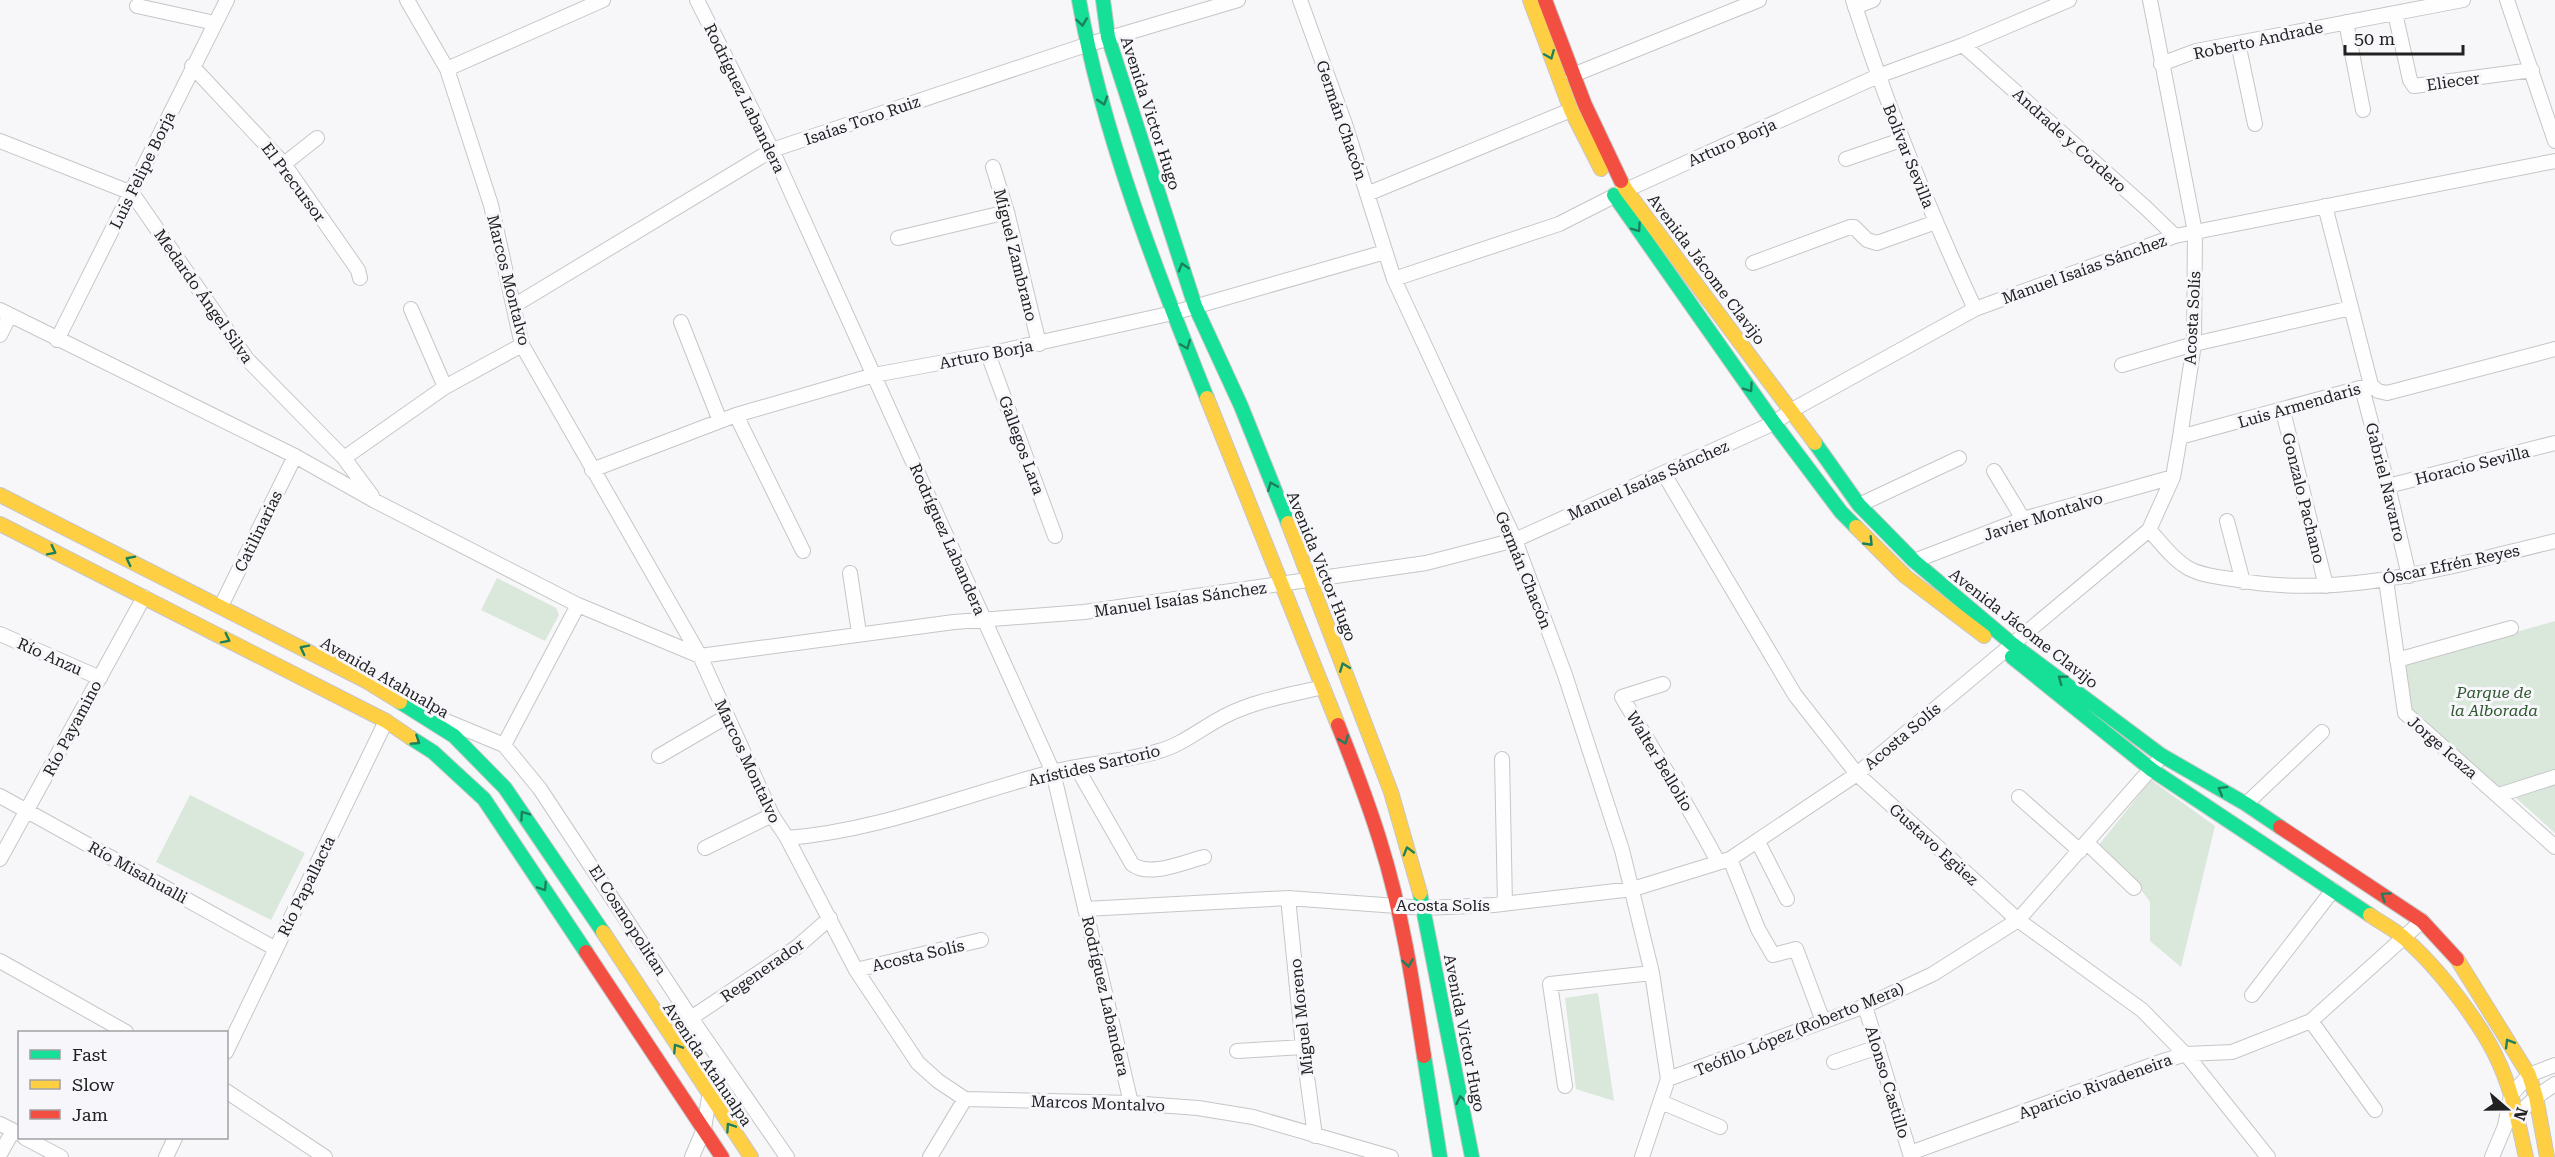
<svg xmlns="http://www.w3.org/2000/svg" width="2555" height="1157" font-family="'Roboto Serif',serif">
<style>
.green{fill:#d9e8da}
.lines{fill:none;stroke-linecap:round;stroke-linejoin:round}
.street-casing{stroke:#c6c6c8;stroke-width:16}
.fast-casing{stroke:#c6c6c8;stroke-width:16}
.slow-casing{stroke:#c6c6c8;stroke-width:16}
.jam-casing{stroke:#c6c6c8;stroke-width:16}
.street{stroke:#fefefe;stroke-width:14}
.fast{stroke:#16e098;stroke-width:14}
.slow{stroke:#ffcf43;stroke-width:14}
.jam{stroke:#f24e42;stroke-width:14}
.oneway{stroke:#1c805d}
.labels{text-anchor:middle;stroke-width:6;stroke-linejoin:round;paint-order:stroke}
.street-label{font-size:16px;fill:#212122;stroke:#f6f6fb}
.park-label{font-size:16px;font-style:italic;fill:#2f572e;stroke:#f6f6fb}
</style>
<rect width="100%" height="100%" fill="#f7f7fa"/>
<path class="green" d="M497,578L556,608L559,615L545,641L481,610Z
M2555,621V774L2501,789L2411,709L2403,664Z
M2151,780L2215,826L2181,967L2150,941V902L2139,887L2098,846Z
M2555,785V833L2516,798Z
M190,795L305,853L271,920L156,862Z
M1598,993L1614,1101L1576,1089L1565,998Z"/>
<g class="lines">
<defs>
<path id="street" d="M407,0L447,69L491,205L522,345L700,656L772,815L787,838L856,970L918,1063L938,1081L965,1099L1131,1103L1198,1108L1253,1117L1391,1157
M697,0L772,150L1053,772L1131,1103
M1300,0L1345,124L1394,279L1515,540L1565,675L1622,850L1652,973L1668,1079L1642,1157
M1853,0C1887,106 1928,208 1975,309
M2507,0L2555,141
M137,6L215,23
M1855,7L1873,0
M2395,13L2410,80L2414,86L2532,70
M2346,22L2363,110
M2238,43L2255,124
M1963,45L2146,208L2175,236
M2161,64L2196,51L2463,0
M192,66L284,164L358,270L360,278
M447,69L603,0
M1573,75L1759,0
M0,141L132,193L247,359L344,458L372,496
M1846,159L1901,140
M284,164L317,138
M993,167L1007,212L1039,344
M1367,194L1571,110
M2325,206L2371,385
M898,238L1007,212
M1753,263L1850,227H1854L1867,240L1877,243L1936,222
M1394,279L1559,224L1626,190L1878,76L1963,45L2069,0
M515,305L772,150L1086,45L1238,0
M411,309L445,387
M0,310L295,456L375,501L578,605L700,656L954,622L1084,612L1426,563L1515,540L1774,423L1792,410L1975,309L2175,236L2555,161
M681,322L720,421
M0,335L10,315
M57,340L227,0
M988,354L1055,536
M2122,365L2194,344L2351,308
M2362,388L2388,486L2409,576
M2283,411L2326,586
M736,415L803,551
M2180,437L2371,385L2378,391L2387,393L2555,349
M344,458L445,387L522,345
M592,470L736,415L874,375L988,354L1173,313L1385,252
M1994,471L2023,519
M1664,474L1795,695L1857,774L2018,920L2142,1010L2189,1058L2268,1157
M2388,486L2555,443
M1859,505L1959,458
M2227,521L2243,582
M2149,530C2161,542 2172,559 2188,568C2201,575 2217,577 2232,579C2341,601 2450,566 2555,541
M1914,561L2023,519L2173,477
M850,573L859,633
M2386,580L2405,713L2555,847
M221,606L295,456
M0,634L100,678
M2397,660L2511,628
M1663,684L1622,697C1654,752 1689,806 1718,862
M441,719L504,745L540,789L691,1018L787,1157
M504,745L578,605
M659,756L726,717
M1502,759L1505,904
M1077,768L1132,864C1149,878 1184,862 1204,857
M2499,795L2555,777
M0,796L276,949
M2019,797L2080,851
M2246,804L2322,732
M787,838C879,831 963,795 1052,772C1087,763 1124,762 1159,751C1184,744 1204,726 1227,715C1257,700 1291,695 1323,687
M1758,842L1787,899
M2087,843L2134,888
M705,848L772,815
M0,859L144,597
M1730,859L1758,929L1773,955L1796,949L1823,1021
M1288,898L1303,1047L1315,1136
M1085,909L1288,898L1424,908L1494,905L1633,889L1730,859L1857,774L2149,530L2173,477L2180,437L2194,344L2195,232L2150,0
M0,961L126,1032
M856,970L981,940
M2252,995L2333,890
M1865,1006L1911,1157
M691,1018L797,947L830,918
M2311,1021L2375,1110
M1237,1051L1303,1047
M226,1052L386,721
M1834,1062L1878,1047
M1668,1079L1865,1006L1933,974L2018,920L2157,762
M1565,1086L1550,984L1652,973
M226,1091L325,1157
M1661,1102L1720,1127
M2511,1121L2536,1097L2555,1084
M0,1124L20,1134
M25,1138L61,1157
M1910,1153L2160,1062L2186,1054L2232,1052L2311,1021L2422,921
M0,1154L13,1131
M166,1157L175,1138
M692,1157L704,1129L709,1097
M930,1157L965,1099
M2492,1157L2505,1126L2511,1095L2529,1075L2555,1065"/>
<path id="fast" d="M1079,0C1102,133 1157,273 1207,398
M1103,0L1108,37L1195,306L1241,406L1288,523
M1614,195L1774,423L1841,512L1856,527
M1815,443L1859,505L1914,561L2011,643L2161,755L2246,804L2280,827
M2012,657L2152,770L2370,915
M400,702L454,736L505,788L603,932
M411,738L433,752L484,799L586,952
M1420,893L1472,1157
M1424,1056L1440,1157"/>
<path id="slow" d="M1530,0L1571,110L1601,169
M1621,181L1626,190L1815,443
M1207,398L1338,725
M0,495L366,681L400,702
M1288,523L1391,792L1420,893
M0,524L386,721L411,738
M1856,527L1905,576L1984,636
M2370,915C2381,923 2394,929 2404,938C2437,966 2483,1025 2500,1065C2513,1094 2519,1126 2526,1157
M603,932L751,1157
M2457,959L2529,1075L2536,1097L2547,1157"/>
<path id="jam" d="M1545,0L1585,105L1621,181
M1338,725C1353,763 1368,802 1380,841C1402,911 1413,984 1424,1056
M2280,827L2422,921L2457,959
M586,952L722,1157"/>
</defs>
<use href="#street" class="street-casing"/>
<use href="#fast" class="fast-casing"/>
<use href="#slow" class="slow-casing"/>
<use href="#jam" class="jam-casing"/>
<use href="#street" class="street"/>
<use href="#fast" class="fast"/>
<use href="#slow" class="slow"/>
<use href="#jam" class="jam"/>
</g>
<defs><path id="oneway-chevron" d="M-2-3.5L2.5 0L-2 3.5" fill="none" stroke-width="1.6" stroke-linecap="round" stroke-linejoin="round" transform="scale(1.5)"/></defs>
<g class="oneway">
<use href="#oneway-chevron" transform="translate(1082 22) rotate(82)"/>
<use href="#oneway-chevron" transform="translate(1550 55) rotate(68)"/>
<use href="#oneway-chevron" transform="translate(1103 101) rotate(73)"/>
<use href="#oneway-chevron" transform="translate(1637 228) rotate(55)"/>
<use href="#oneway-chevron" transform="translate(1183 267) rotate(-107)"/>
<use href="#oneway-chevron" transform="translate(1186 345) rotate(68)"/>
<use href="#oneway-chevron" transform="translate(1749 388) rotate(55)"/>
<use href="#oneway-chevron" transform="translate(1272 486) rotate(-112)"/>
<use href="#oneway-chevron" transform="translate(1869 542) rotate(46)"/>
<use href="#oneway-chevron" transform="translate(52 551) rotate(27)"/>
<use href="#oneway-chevron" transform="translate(130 560) rotate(-153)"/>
<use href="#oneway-chevron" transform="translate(226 639) rotate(27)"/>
<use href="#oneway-chevron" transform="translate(304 649) rotate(-153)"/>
<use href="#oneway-chevron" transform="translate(1344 667) rotate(-111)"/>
<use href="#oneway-chevron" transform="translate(2062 679) rotate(-143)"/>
<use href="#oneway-chevron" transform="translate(1344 740) rotate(69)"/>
<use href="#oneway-chevron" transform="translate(416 741) rotate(33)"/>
<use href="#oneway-chevron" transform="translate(2222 790) rotate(-150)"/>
<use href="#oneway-chevron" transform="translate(524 815) rotate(-125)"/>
<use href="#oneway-chevron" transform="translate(1408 851) rotate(-106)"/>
<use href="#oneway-chevron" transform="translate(543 887) rotate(57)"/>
<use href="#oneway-chevron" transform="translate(2385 896) rotate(-146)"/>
<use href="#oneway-chevron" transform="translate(1408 963) rotate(81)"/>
<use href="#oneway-chevron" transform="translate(2509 1043) rotate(-121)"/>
<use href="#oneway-chevron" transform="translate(677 1048) rotate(-123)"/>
<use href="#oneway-chevron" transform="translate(1461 1100) rotate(-101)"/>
<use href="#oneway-chevron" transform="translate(730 1127) rotate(-124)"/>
</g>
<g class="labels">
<g class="street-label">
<text transform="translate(2258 40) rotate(-12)" y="6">Roberto Andrade</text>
<text transform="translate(2453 81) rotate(-8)" y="6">Eliecer</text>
<text transform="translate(745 98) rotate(64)" y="6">Rodríguez Labandera</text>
<text transform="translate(1151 113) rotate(72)" y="6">Avenida Victor Hugo</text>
<text transform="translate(862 120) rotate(-19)" y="6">Isaías Toro Ruiz</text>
<text transform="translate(1342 120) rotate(71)" y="6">Germán Chacón</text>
<text transform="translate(2070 140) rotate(42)" y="6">Andrade y Cordero</text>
<text transform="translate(1732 142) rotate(-24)" y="6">Arturo Borja</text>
<text transform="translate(1909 156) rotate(68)" y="6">Bolívar Sevilla</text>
<text transform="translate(142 170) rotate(-64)" y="6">Luis Felipe Borja</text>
<text transform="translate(294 182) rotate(53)" y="6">El Precursor</text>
<text transform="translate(1016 255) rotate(76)" y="6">Miguel Zambrano</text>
<text transform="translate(1707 269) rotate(53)" y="6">Avenida Jácome Clavijo</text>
<text transform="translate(2084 269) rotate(-20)" y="6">Manuel Isaías Sánchez</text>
<text transform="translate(509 280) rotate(76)" y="6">Marcos Montalvo</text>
<text transform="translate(204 296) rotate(55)" y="6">Medardo Ángel Silva</text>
<text transform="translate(2192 318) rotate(-87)" y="6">Acosta Solís</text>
<text transform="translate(986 354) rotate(-11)" y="6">Arturo Borja</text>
<text transform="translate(2299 405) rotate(-16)" y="6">Luis Armendaris</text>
<text transform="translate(1022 445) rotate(70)" y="6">Gallegos Lara</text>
<text transform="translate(2472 465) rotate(-14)" y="6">Horacio Sevilla</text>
<text transform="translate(1648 480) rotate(-24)" y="6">Manuel Isaías Sánchez</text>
<text transform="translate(2386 482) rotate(76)" y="6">Gabriel Navarro</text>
<text transform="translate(2304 498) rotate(76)" y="6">Gonzalo Pachano</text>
<text transform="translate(2043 516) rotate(-18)" y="6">Javier Montalvo</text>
<text transform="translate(258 531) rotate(-64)" y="6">Catilinarias</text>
<text transform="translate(948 539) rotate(66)" y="6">Rodríguez Labandera</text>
<text transform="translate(2451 564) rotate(-12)" y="6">Óscar Efrén Reyes</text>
<text transform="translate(1322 566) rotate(68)" y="6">Avenida Victor Hugo</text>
<text transform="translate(1524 570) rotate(68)" y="6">Germán Chacón</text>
<text transform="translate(1180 599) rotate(-8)" y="6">Manuel Isaías Sánchez</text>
<text transform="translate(2024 628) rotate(38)" y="6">Avenida Jácome Clavijo</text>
<text transform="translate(50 656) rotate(24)" y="6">Río Anzu</text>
<text transform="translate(385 677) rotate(30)" y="6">Avenida Atahualpa</text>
<text transform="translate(72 728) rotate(-62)" y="6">Río Payamino</text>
<text transform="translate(1902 736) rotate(-40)" y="6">Acosta Solís</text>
<text transform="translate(2443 747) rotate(41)" y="6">Jorge Icaza</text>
<text transform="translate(748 761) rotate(65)" y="6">Marcos Montalvo</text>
<text transform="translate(1660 761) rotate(59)" y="6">Walter Bellolio</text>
<text transform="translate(1094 765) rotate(-13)" y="6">Arístides Sartorio</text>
<text transform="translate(1934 844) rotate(42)" y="6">Gustavo Egüez</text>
<text transform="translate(138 872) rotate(29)" y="6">Río Misahualli</text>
<text transform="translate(306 886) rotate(-64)" y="6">Río Papallacta</text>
<text x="1443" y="911">Acosta Solís</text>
<text transform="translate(628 920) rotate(57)" y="6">El Cosmopolitan</text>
<text transform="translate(918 955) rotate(-13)" y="6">Acosta Solís</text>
<text transform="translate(762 970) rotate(-35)" y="6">Regenerador</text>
<text transform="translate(1106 996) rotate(77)" y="6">Rodríguez Labandera</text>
<text transform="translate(1301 1017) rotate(-96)" y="6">Miguel Moreno</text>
<text transform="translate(1799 1029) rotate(-22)" y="6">Teófilo López (Roberto Mera)</text>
<text transform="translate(1465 1033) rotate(79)" y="6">Avenida Victor Hugo</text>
<text transform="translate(708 1064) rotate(56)" y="6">Avenida Atahualpa</text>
<text transform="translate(1888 1082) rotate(73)" y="6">Alonso Castillo</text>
<text transform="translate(2095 1086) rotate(-20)" y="6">Aparicio Rivadeneira</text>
<text transform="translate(1098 1103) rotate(2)" y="6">Marcos Montalvo</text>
</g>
<g class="park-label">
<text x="2494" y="698">Parque de<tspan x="2494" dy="18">la Alborada</tspan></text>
</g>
</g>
<rect x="18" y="1031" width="210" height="108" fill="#f6f6fb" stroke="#a1a1a4" stroke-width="1.5"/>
<rect x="30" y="1050" width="30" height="9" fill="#16e098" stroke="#a1a1a4" stroke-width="1.5"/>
<text x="72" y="1061" font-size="18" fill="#212122">Fast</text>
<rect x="30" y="1080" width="30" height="9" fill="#ffcf43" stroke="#a1a1a4" stroke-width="1.5"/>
<text x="72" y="1091" font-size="18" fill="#212122">Slow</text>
<rect x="30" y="1110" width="30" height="9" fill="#f24e42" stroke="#a1a1a4" stroke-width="1.5"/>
<text x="72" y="1121" font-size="18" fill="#212122">Jam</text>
<g transform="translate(2507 1109) rotate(110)" stroke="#f6f6fb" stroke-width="4.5" paint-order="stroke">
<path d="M0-4.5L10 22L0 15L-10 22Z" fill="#212122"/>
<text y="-9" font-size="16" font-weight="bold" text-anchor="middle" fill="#212122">N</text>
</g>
<path d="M2345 45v9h118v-9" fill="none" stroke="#212122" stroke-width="3"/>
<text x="2354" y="45" font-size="18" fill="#212122" stroke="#f6f6fb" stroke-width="4.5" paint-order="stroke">50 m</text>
</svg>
